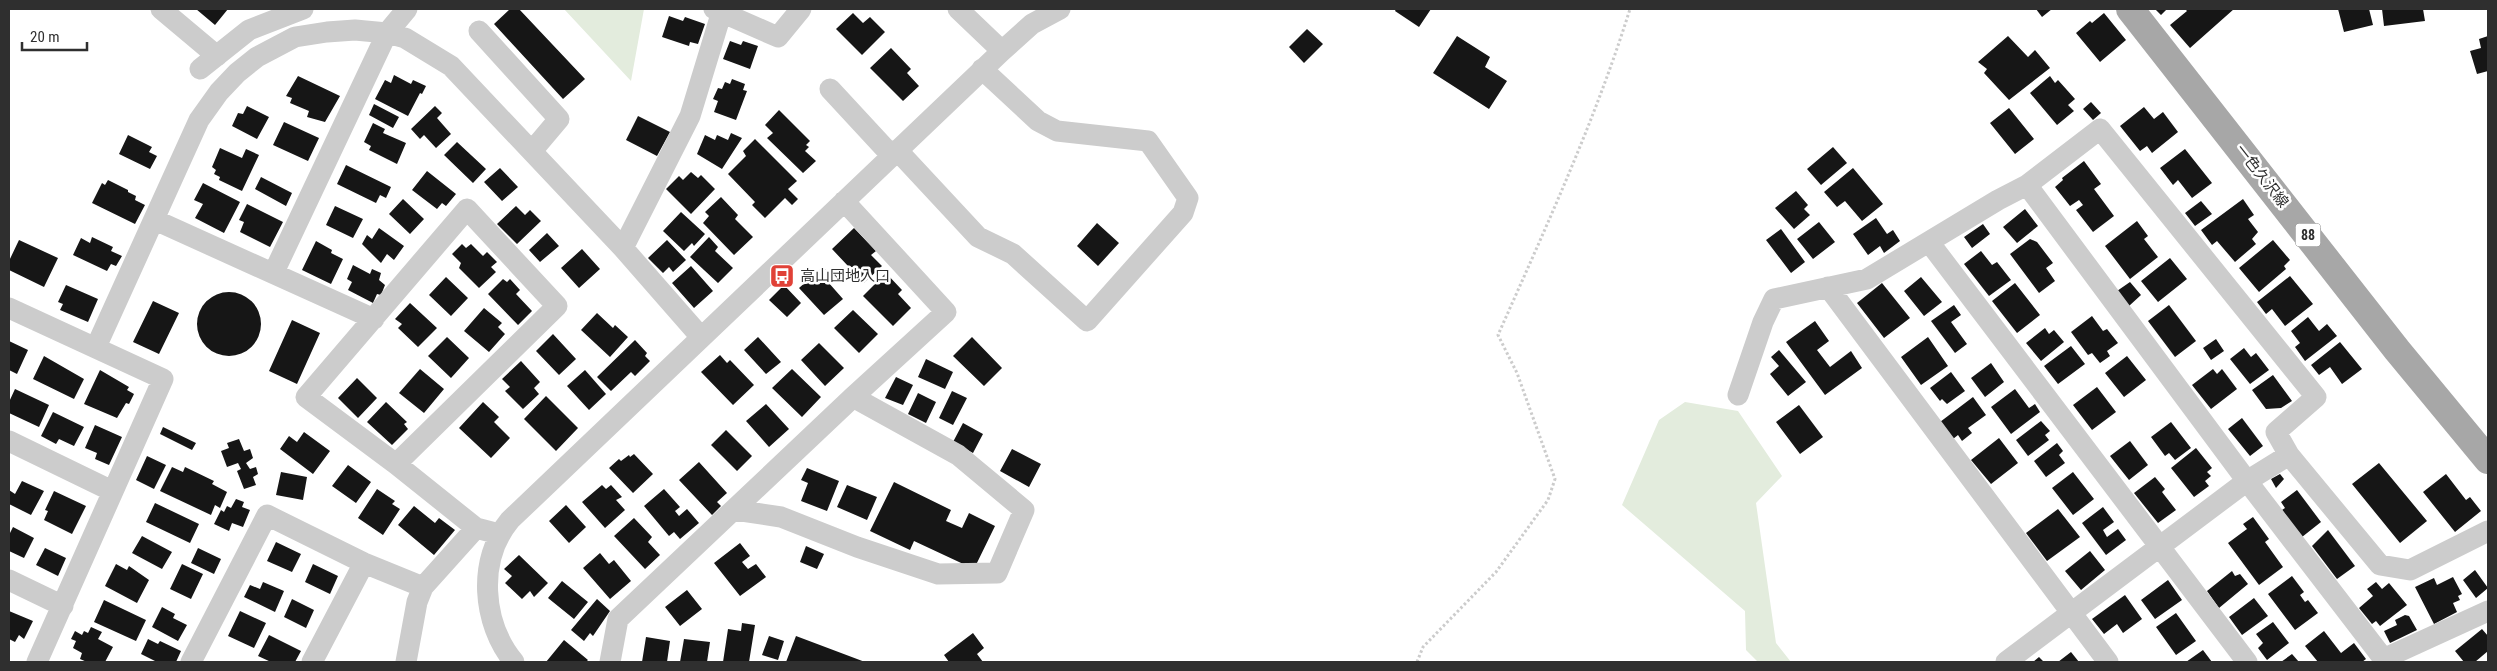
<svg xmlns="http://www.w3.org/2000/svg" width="2497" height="671" font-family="'Roboto Condensed','Noto Sans JP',sans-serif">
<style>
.green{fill:#e3ecdd}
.building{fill:#161616}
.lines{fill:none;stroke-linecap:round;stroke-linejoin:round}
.path{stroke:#ccc;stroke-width:3;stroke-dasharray:2.5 2.5;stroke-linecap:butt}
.street{stroke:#ccc;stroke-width:21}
.primary{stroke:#a7a7a7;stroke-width:28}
.labels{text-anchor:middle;stroke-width:5;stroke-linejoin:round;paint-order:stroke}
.shield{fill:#fff;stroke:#6d6d6d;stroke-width:1}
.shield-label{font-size:14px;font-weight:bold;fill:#2f2f2f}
.street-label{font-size:15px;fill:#2f2f2f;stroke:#fff}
.poi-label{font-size:15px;fill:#2f2f2f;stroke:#fff;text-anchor:start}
</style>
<rect width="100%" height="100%" fill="#fff"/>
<path class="green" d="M564,9H644L631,81Z
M1685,402L1738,411L1782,476L1756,503L1776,643L1791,662H1758L1746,650L1745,611L1622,505L1659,420Z"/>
<path class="building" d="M196,9H228L215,25Z
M510,9H519L585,79L563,99L494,24Z
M1396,9H1431L1419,27L1395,11Z
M2036,9H2052L2042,17Z
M2155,9H2167L2161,15Z
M2185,9H2234L2190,48L2170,25L2187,11Z
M2338,9H2369L2373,25L2344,32Z
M2382,9H2423L2425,21L2384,26Z
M853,13L863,23L870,17L885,32L862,55L836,29Z
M2104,13L2126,40L2100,62L2076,33L2090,21L2092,23Z
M669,16L683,21L685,17L705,24L698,44L690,42L689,46L662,37Z
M1307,29L1323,44L1304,63L1289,47Z
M1457,36L1490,57L1485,67L1507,81L1489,109L1433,73Z
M2008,36L2028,57L2035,50L2050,68L2009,100L1984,73L1987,69L1978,62Z
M2488,36V71L2477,74L2470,51L2481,48L2479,39Z
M730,41L741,45L743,41L758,46L750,69L723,59Z
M891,48L911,69L907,73L919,86L903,101L870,68Z
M394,75L411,84L413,80L426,86L422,94L420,93L408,116L375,99L385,80L391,83Z
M298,76L340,96L325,122L307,117L309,111L290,103L292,98L286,96Z
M2050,76L2055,83L2058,80L2075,99L2068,105L2074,111L2057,125L2030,93Z
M732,79L745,84L743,90L747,91L736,120L714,112L718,101L713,99L718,88L722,89L725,82L730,84Z
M2091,102L2101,113L2093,120L2083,109Z
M374,104L399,117L393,128L369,115Z
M247,106L269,117L257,139L232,126L238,113L243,114Z
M435,106L442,113L437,118L451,134L436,148L424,135L420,139L411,129Z
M2144,107L2154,119L2163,112L2178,132L2152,153L2147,146L2140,151L2120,126Z
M2009,108L2034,139L2015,154L1990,123Z
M779,110L810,141L806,145L809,147L805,151L816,161L803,173L767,138L773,133L765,125Z
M638,116L670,132L657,156L626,140Z
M284,122L319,138L308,161L273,145Z
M373,123L385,129L383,133L406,143L397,164L369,150L371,146L364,142Z
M731,133L742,138L722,169L697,154L705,135L715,140L717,135L728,140Z
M128,135L152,147L149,152L157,156L150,169L119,154Z
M755,139L797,181L788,189L798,199L792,205L785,198L765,218L752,205L755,202L728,174L746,156L743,151Z
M457,142L486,169L473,183L444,155Z
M1833,147L1847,163L1821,185L1807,169Z
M220,148L242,158L246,149L259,155L242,191L219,180L220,177L214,174L216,170L212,167Z
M2185,149L2212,183L2192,198L2178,180L2173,185L2160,168Z
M2084,161L2101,184L2094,189L2114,216L2093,232L2076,210L2083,205L2079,200L2070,206L2055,187L2063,180L2062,178Z
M346,165L391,187L386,198L380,195L376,203L337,184Z
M500,168L518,187L502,201L484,182Z
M1853,168L1883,204L1862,221L1845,201L1837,207L1824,192Z
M427,171L456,194L446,206L442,203L437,209L412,190Z
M691,172L698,178L701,175L715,189L691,214L666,189L679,176L683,180Z
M261,177L292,193L286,206L255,189Z
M108,180L128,190V192L136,196L135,200L145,205L135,224L92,203L102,183L105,185Z
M203,183L240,202L224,233L195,218L203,204L194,200Z
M1796,191L1808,205L1804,209L1810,215L1794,229L1775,208Z
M721,197L738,215L735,219L753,237L734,255L703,223L709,216L705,212Z
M403,199L424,219L410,234L389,214Z
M2243,199L2254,215L2248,219L2258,232L2252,239L2256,244L2235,262L2217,241L2212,245L2201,230Z
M2201,201L2212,214L2195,226L2185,213Z
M247,204L283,222L270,247L240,232L244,222L239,220Z
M335,206L363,219L353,238L326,225Z
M516,206L525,215L530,210L541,221L517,244L497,224Z
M2025,209L2038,226L2017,243L2003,227Z
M681,212L705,234L694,246L692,243L684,251L663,231Z
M1876,218L1887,234L1893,230L1900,241L1884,253L1880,246L1868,255L1853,234Z
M2137,221L2148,236L2144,239L2158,257L2130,279L2105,246Z
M1819,222L1835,242L1813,259L1797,239Z
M1097,223L1119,243L1098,266L1077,246Z
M1983,224L1990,234L1972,248L1964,237Z
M379,228L404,246L394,260L387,254L381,263L362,244L367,235L372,239Z
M854,228L876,251L871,255L882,266L864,283L832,249Z
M1781,229L1805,262L1791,273L1766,240Z
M547,233L559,246L540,262L529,250Z
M92,237L113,247L111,251L122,256L116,266L111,264L107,271L73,255L81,238L90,243Z
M709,237L718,247L715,251L733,268L718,283L690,257Z
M2030,239L2037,242L2053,263L2046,268L2055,281L2039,293L2010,254Z
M19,240L58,258L44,287L9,270V261Z
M667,240L686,260L673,272L669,267L663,273L648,258Z
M2273,240L2290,260L2284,266L2286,269L2259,292L2239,268Z
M316,241L332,250L331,253L343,259L331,284L302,270Z
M462,244L466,248L471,244L483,256L487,252L497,262L491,267L496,272L479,288L459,268L461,263L452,254Z
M582,249L600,269L579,288L561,268Z
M1981,251L1992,265L1997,262L2011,280L1989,296L1964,264Z
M2170,258L2187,279L2158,302L2141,281Z
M353,265L370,274L372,269L381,273L379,280L385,285L381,295L377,294L373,303L348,290L352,282L347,279Z
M691,266L713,291L694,308L672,283Z
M823,267L833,278L828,282L843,299L824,315L799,288Z
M886,273L902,290L898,294L911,308L893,326L863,296Z
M2290,276L2313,304L2285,326L2272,309L2266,314L2257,302Z
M446,277L468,298L451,316L429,295Z
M1921,277L1942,302L1924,316L1904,291Z
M503,279L507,282L510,279L520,290L516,294L532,311L518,325L488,294Z
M2130,282L2141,295L2129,306L2117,291Z
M1882,283L1910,318L1884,338L1857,303Z
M2015,283L2040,315L2017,333L1992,301Z
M66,285L98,299L88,322L60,310L63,304L58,302Z
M784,285L801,303L787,317L769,300Z
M197 324a32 32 0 1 1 64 0a32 32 0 1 1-64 0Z
M153,301L179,313L159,354L133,342Z
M410,303L437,328L418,347L398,328L402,324L395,319Z
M1954,305L1961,315L1951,322L1967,344L1955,353L1931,321Z
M2169,305L2196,341L2175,357L2148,321Z
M484,308L502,323L498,327L505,334L489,352L464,331Z
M853,310L878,334L859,353L834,328Z
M597,313L613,328L615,325L628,337L610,357L581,330Z
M2092,316L2103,331L2107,329L2118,343L2107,351L2110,356L2100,363L2092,353L2088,355L2071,332Z
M2308,317L2319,331L2327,324L2337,336L2305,361L2295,347L2300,343L2291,331Z
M292,320L320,333L297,384L269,371Z
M1815,321L1829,341L1817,350L1830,367L1851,351L1862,368L1825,395L1786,342Z
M2045,328L2049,334L2054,330L2064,342L2041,361L2026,343Z
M553,334L576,359L559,375L536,351Z
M447,337L469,358L451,378L428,356Z
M758,337L781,362L766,374L744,350Z
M972,337L1002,368L984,386L953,356Z
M1928,337L1948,366L1921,385L1901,357Z
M2216,339L2224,351L2211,360L2203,348Z
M635,340L647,353L645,356L650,361L635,376L631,372L611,391L597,377Z
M9,341L28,350L17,374L9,370Z
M2340,342L2362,369L2342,384L2330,367L2319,375L2311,365Z
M819,343L844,368L825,386L801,360Z
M2071,346L2085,364L2058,384L2044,366Z
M2244,348L2251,357L2256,353L2269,370L2250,384L2230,359Z
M1779,350L1806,382L1788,396L1770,374L1779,366L1771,357Z
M720,355L727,363L730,360L754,385L733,405L701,372Z
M44,356L84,379L74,399L33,379Z
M2127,356L2146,380L2124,397L2105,373Z
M926,359L953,372L945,389L918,377Z
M521,361L540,382L534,388L539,394L523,409L505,391L510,387L502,379Z
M1991,363L2004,382L1985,397L1971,378Z
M420,369L444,389L424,413L399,393Z
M792,369L821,397L802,417L772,388Z
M2213,369L2217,374L2222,369L2237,389L2211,409L2192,385Z
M100,370L129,387L127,390L134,394L129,404L126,403L117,418L84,404Z
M585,370L606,394L589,410L567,386Z
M1951,372L1965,391L1947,404L1942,399L1940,401L1930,388Z
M2273,375L2292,401L2281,408L2266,409L2252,390Z
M896,377L913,385L903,405L885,398Z
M357,378L377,398L358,418L338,398Z
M2097,387L2116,412L2092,430L2073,405Z
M15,389L49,405L39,427L9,413V402Z
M2015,389L2029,408L2035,404L2040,412L2011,434L1991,407Z
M952,391L967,398L953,425L939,418Z
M918,393L936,402L926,423L908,414Z
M546,396L578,428L556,451L524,419Z
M1973,397L1986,415L1968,428L1972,433L1962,441L1958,435L1953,439L1940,422Z
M386,402L407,422L404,424L408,429L392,445L367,422Z
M483,402L499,417L494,422L510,438L491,458L459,428Z
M766,404L789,429L769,447L746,421Z
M1799,405L1823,437L1800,454L1776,422Z
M53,412L84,427L74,446L59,439L56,444L41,436Z
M2242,418L2263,446L2250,456L2228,429Z
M2041,421L2050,431L2045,435L2049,440L2028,456L2016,440Z
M2171,422L2191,448L2175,460L2169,453L2165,456L2151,437Z
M963,423L983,434L973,453L953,442Z
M95,425L122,437L109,465L95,459L97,453L85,448Z
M163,427L196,443L192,450L160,434Z
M726,430L752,456L737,471L711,445Z
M304,432L330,451L313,474L280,449L289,436L297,442Z
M1999,438L2018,463L1991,484L1971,460Z
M239,439L244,451L250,449L253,458L246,463L250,469L256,467L258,474L253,477L256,485L244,489L237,471L241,469L238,463L227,467L221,451L229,448L227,443Z
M2130,441L2148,465L2129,480L2110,456Z
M2057,443L2063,451L2059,455L2065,463L2046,477L2034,461Z
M2196,448L2212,468L2207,472L2211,476L2205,481L2209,486L2194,497L2171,468Z
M1012,449L1041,464L1029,487L1000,471Z
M634,454L653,474L633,493L609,468L619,459L621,461L629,455L630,457Z
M147,456L166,465L154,489L136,480Z
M699,462L727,493L717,502L721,506L712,515L679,480Z
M2379,463L2427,521L2400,543L2352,484Z
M348,465L371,482L356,503L332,486Z
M172,467L183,472L185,467L214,481L212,484L227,492L220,508L215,505L211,515L160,491Z
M807,468L839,481L827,511L801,501L808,483L801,480Z
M281,472L307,477L303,500L276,495Z
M2073,472L2094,499L2073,515L2052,488Z
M2280,474L2284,479L2276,488L2271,479Z
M2446,474L2466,500L2470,497L2481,511L2455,532L2423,492Z
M2155,477L2165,489L2162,492L2176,510L2158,523L2134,493Z
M22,481L44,491L31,515L9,504V490L15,494Z
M894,482L951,510L946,521L962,528L969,513L995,526L974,569L914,541L910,550L870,531Z
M602,485L606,489L611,485L622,497L616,500L625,510L605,528L582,502Z
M847,485L877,497L867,520L837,507Z
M377,489L395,501L392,504L400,509L383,535L358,518Z
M664,489L680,507L675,511L679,516L687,509L699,523L680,539L674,532L669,536L644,506Z
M2297,490L2321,522L2302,537L2282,510L2285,508L2281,502Z
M54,491L86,506L72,534L44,520L48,511L45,510Z
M236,499L244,502L242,507L250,510L243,527L232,523L229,531L214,524L221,510L224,512L227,506L231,508Z
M155,503L199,524L190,543L146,522Z
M566,505L586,527L569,543L549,521Z
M414,506L435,523L439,518L455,530L434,555L398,525Z
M2103,507L2114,522L2103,530L2107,537L2118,529L2126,540L2106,555L2082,523Z
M2058,509L2080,537L2047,561L2026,533Z
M2253,517L2269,539L2265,542L2283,567L2259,585L2228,543L2247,529L2243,524Z
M634,518L652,537L648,542L660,555L645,569L614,536Z
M13,527L34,538L24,558L9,551V535Z
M2328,530L2355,566L2337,579L2312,546Z
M142,536L172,552L162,569L132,553Z
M276,542L301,554L292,572L267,561Z
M740,543L750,556L742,562L748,569L756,564L766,577L740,596L714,563Z
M806,546L824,554L817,569L800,562Z
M45,548L66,558L58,576L36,565Z
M198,548L221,559L214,574L191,563Z
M2090,551L2105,570L2081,590L2065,571Z
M600,553L609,564L614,560L631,581L610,599L583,568Z
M519,555L548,583L534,597L530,591L522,599L505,583L512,576L504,569Z
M116,564L127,570L129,566L149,580L137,603L105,586Z
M182,564L203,574L191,599L170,589Z
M313,564L338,576L330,594L305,582Z
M2475,570L2488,588L2476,598L2463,580Z
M2232,571L2235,576L2240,574L2248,584L2219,608L2207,591Z
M2292,576L2304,592L2300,595L2305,602L2308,600L2318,613L2295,630L2268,594Z
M2453,577L2462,594L2458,596L2460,600L2453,603L2457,612L2434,624L2415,587L2434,578L2437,585Z
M2168,580L2182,600L2155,619L2141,600Z
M562,581L588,602L574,619L548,598Z
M263,582L284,591L275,612L244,597L250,585L260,589Z
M2376,582L2382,589L2389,583L2407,605L2380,626L2376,621L2372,624L2359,608L2373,596L2367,589Z
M687,590L702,609L680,626L665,607Z
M2125,595L2142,619L2123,633L2117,624L2104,634L2092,619Z
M2254,598L2268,616L2242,635L2229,617Z
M292,599L314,610L306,628L284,617Z
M597,599L610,611L593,636L590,633L584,641L571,630Z
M104,600L146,620L136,641L94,622Z
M162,607L175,614L173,618L187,625L178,641L152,627Z
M9,611L33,621L24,639L19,635L15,642L9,639Z
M240,611L266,623L254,648L228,636Z
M2176,613L2196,641L2176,655L2156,627Z
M2405,615L2409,616L2417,630L2390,643L2384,631L2397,625L2395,620Z
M2273,622L2289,643L2267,660L2258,648L2263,643L2256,634Z
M742,623L755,625L749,662H723L728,629L741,631Z
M91,627L102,632L98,639L113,647L105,662H87L80,659L82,653L73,648L76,641L71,639L75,631L82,635L84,631L88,633Z
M2482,629L2488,636V651L2475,662H2464L2455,651Z
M2324,631L2341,653L2354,643L2366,659L2362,662H2318L2305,646Z
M973,633L984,648L977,654L983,662H949L944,655Z
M269,635L301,651L295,662H271L258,656Z
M769,636L784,641L778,660L762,655Z
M796,636L865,662H786Z
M646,637L670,641L667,662H642Z
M148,639L158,644L160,641L181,651L176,662H157L141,654Z
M684,639L710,642L707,662H680Z
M564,640L588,660L586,662H546Z
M2203,650L2212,662H2186Z
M2071,652L2079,662H2058Z
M2292,654L2299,662H2281Z
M2039,657L2044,662H2033Z"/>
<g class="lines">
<path class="path" d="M1417,662L1423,647L1496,572L1548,500L1555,479L1517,373L1498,335C1546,227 1595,121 1630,9"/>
<path class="street" d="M161,9L217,56
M714,9L778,37L801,9
M958,9L1002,51
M479,31L559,119L532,151
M200,69L249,30L303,9
M830,89L892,156
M897,150L978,237L1013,254L1087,321L1183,213L1188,198L1148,141L1057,131L1038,121L982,69
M2027,185L2247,481L2386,662
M155,220L374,319
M1929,242L2247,662
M623,248L690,116L722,11
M274,272L387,33L407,9
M1828,287L2108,662
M9,308L163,379L37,662
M96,347L199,120L219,92L237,73L257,57L295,37L327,32L355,30L387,33L405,38L451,66L623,248L700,336
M1738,395L1763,322L1774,299L1867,279L1998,200L2027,185L2100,129L2316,397L2276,432L2289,455
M9,441L112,491
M396,464L557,306L467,209L306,397L396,464L476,528L499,534
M735,510L781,517L857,547L938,574L997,573L1024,510L958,455L853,397
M9,580L63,606
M2383,659L2488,611
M191,662L267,515L364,563L423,587
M312,662L364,563
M406,662L417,602L423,587L476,528
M514,662C482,623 477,560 510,520L1002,51L1032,24L1060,9
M610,662L618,619L853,397L946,312L844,201
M2006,662L2247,481L2289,455L2380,565L2410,570L2488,531"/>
<path class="primary" d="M2130,9L2397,350L2488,460"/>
</g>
<defs>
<symbol id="bus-square" viewBox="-11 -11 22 22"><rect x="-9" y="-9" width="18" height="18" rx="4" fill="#e04137" stroke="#fff"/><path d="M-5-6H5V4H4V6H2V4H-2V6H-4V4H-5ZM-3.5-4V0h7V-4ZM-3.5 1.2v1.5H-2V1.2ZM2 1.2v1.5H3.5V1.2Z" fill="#fff"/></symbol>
</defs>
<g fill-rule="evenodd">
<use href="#bus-square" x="768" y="262" width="28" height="28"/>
</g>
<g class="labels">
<rect class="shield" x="2295.5" y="223.5" width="25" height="23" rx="4"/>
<g class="shield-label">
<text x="2308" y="240">88</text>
</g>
<g class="street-label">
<text transform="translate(2262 176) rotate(52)" y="5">一色久沢線</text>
</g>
<g class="poi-label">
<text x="800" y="281">高山団地入口</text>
</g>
</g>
<rect width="2497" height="671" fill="none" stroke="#2f2f2f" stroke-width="20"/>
<path d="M22 42v8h65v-8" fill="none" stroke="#2f2f2f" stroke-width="2.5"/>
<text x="30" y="42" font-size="15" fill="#2f2f2f" stroke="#ffffff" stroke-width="4" paint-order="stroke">20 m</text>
</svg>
